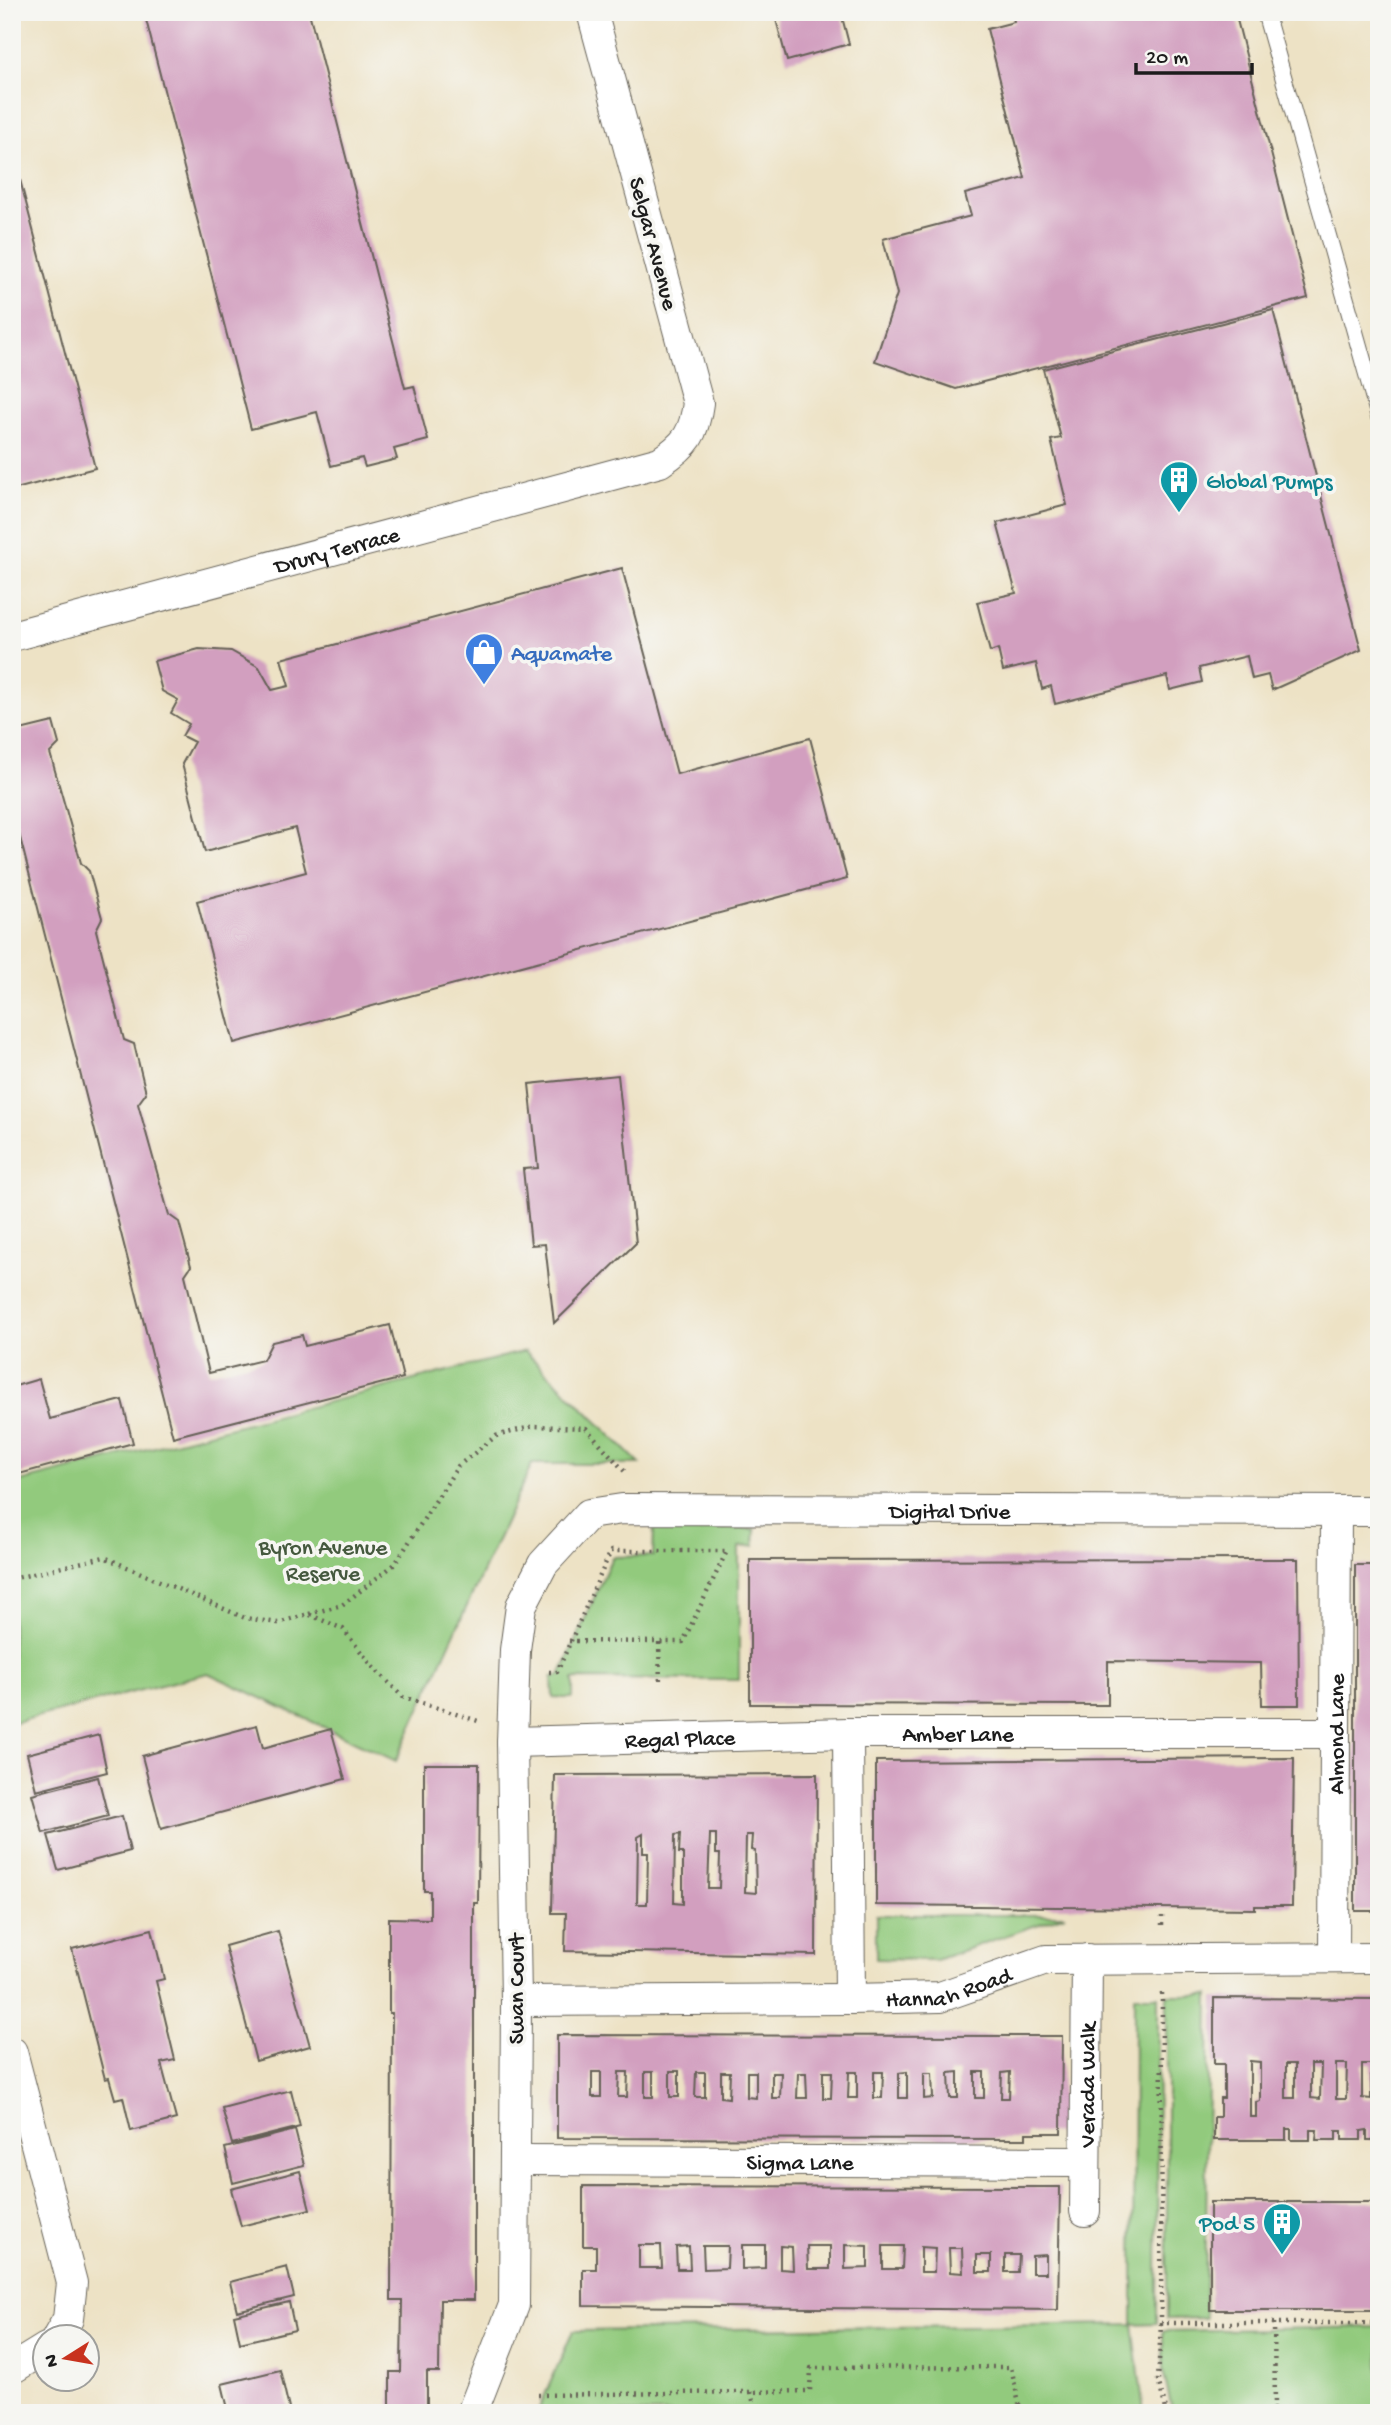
<svg xmlns="http://www.w3.org/2000/svg" width="1391" height="2425" font-family="'Gochi Hand',sans-serif">
<style>
.green{fill:#92ca7d;stroke:#57734c;stroke-width:2}
.building{fill:#d29fbf;fill-rule:evenodd}
.lines{fill:none;stroke-linecap:round;stroke-linejoin:round}
.service-casing{stroke:#656157;stroke-width:18}
.minor-casing{stroke:#656157;stroke-width:32}
.path{stroke:#656157;stroke-width:4.5;stroke-dasharray:2 5;stroke-linecap:butt}
.service{stroke:#fff;stroke-width:16}
.minor{stroke:#fff;stroke-width:30}
.labels{text-anchor:middle;stroke-width:7;stroke-linejoin:round;paint-order:stroke}
.street-label{font-size:23px;fill:#1c1c1c;stroke:#f6f6f2}
.culture-label{font-size:23px;fill:#0d838f;stroke:#f6f6f2;text-anchor:start}
.shop-label{font-size:23px;fill:#366cbe;stroke:#f6f6f2;text-anchor:start}
.park-label{font-size:23px;fill:#45593e;stroke:#f6f6f2}
</style>
<rect width="100%" height="100%" fill="#f6f6f2"/>
<filter id="ink" filterUnits="userSpaceOnUse"><feTurbulence type="fractalNoise" baseFrequency=".0143" numOctaves="2"/><feDisplacementMap in="SourceGraphic" scale="14" xChannelSelector="R" yChannelSelector="G"/><feConvolveMatrix kernelMatrix="1 2 1 2 8 2 1 2 1" color-interpolation-filters="sRGB"/></filter>
<filter id="wash" filterUnits="userSpaceOnUse"><feTurbulence type="fractalNoise" baseFrequency=".00686" numOctaves="4" result="noise"/><feDisplacementMap in="SourceGraphic" scale="28" xChannelSelector="R" yChannelSelector="G"/><feGaussianBlur stdDeviation="1.57" result="paint"/><feColorMatrix in="noise" values="0 0 0 0 0 0 0 0 0 0 0 0 0 0 0 0 0 1.4 0 .05"/><feComposite in="paint" operator="in"/></filter>
<g filter="url(#wash)">
<rect width="100%" height="100%" fill="#ede2c5"/>
<path class="green" d="M525,1351L640,1464H532L396,1761L208,1673L12,1723V1484Z
M654,1527L755,1529L754,1546L739,1547V1680L573,1679V1698H553L552,1677L560,1676L612,1557L653,1556Z
M876,1915H1065L936,1960L876,1959Z
M1167,1995H1209L1205,2318L1167,2319Z
M1134,1996H1158L1157,2323L1133,2324L1144,2413H537L573,2331L1133,2324Z
M1379,2327V2413H1173L1163,2371V2331Z"/>
<g id="blocks">
<path class="building" d="M144,12H309L405,388L414,386L428,440L394,449L397,459L365,467L362,458L331,466L317,412L251,429Z
M774,12H857V13L842,17L849,44L787,61Z
M1012,12H1235L1308,298L956,389L875,361L897,294L883,239L971,216L965,194L1025,178L987,29L1014,22Z
M12,149L95,468L12,490Z
M1273,310L1361,650L1272,690L1268,675L1252,679L1247,656L1199,668L1202,682L1170,690L1167,676L1055,704L1051,686L1042,689L1036,663L1003,671L998,649L990,652L977,602L1016,593L997,523L1067,505L1051,440L1061,438L1043,369Z
M622,568L677,774L810,738L847,879L234,1043L197,901L306,872L295,828L205,852L182,764L194,742L182,736L189,724L171,713L178,700L162,691L154,661L199,649L231,651L259,667L272,690L289,686L281,659Z
M53,722L59,744L50,753L81,863L89,871L102,918L96,930L124,1040L134,1044L146,1093L138,1104L169,1215L179,1222L191,1266L185,1275L209,1373L263,1360L272,1342L302,1335L305,1346L390,1325L403,1378L173,1437L12,806V732Z
M618,1075L636,1243L554,1323L545,1244L531,1245L523,1169L538,1168L529,1084Z
M39,1379L50,1419L122,1400L133,1443L12,1476V1387Z
M1298,1559L1299,1705H1262L1261,1663L1108,1661V1705L750,1704V1560Z
M1355,1565H1379V1911H1355Z
M257,1725L263,1748L331,1729L345,1779L161,1829L142,1756Z
M99,1735L107,1772L36,1790L27,1754Z
M1294,1758L1292,1906H1255V1909L876,1905V1761Z
M424,1764H479L478,1903H474V2300H440L439,2372H427V2413H390V2372H401L402,2300H391L392,2013H389V1918L430,1919V1891H424Z
M817,1774L816,1955L565,1951L566,1913H552L555,1775ZM643,1834V1853H648L647,1904H637L638,1837ZM680,1834L679,1853H683V1904L674,1903L675,1835ZM710,1834H716V1854H720L719,1888H708ZM746,1835H752L751,1850L755,1851L756,1893L745,1892Z
M98,1777L108,1816L43,1833L32,1794Z
M122,1816L130,1851L58,1870L48,1835Z
M152,1929L164,1979L156,1981L175,2060L161,2063L176,2119L131,2131L123,2097L115,2099L109,2078L105,2079L72,1949Z
M278,1931L310,2046L256,2061L225,1946Z
M1214,1998L1379,1999V2140H1367V2130L1361,2131V2140H1342V2131H1336V2140H1316L1317,2130H1310V2140H1291V2129H1286V2140H1214V2117H1220V2098H1224V2064H1214ZM1250,2061L1260,2062V2101L1256,2102V2117H1250ZM1286,2064H1295V2098H1286ZM1311,2064H1321L1320,2099L1311,2098ZM1336,2064H1347L1346,2099H1336ZM1362,2064H1371V2099L1362,2098Z
M557,2035L1062,2036L1061,2133H1026V2139L557,2138ZM670,2071H679V2097H670ZM592,2072H601V2097H592ZM619,2072H628L627,2097H618ZM645,2072H653V2097H645ZM696,2072H705V2097H695ZM721,2072H730L729,2098L721,2097ZM747,2072H756V2098L747,2097ZM823,2072H832L831,2098H823ZM849,2072H857V2098H848ZM874,2072H883L882,2098H874ZM907,2072V2098H899V2073ZM958,2072V2098H950L949,2073ZM975,2072H984V2098H975ZM1010,2072L1009,2098H1001L1002,2073ZM772,2073H781L780,2098H772ZM798,2073H806L807,2098H797ZM924,2073H932L933,2098L924,2099Z
M291,2090L300,2127L232,2144L222,2108Z
M295,2130L304,2165L233,2183L225,2148Z
M300,2171L310,2209L241,2226L231,2189Z
M583,2186L1060,2187L1058,2310L583,2306V2269H596V2246H583ZM639,2245H661L662,2268H639ZM742,2245H765V2268L742,2269ZM845,2245L868,2246V2268L845,2269ZM689,2246L690,2269H677L676,2247ZM703,2246H728L727,2268L704,2269ZM780,2246L792,2247L793,2270L780,2269ZM807,2246H830V2269H808ZM883,2246H903L902,2269H883ZM921,2247L935,2248L934,2272H921ZM949,2248H962L963,2273L950,2272ZM977,2255H991V2272H977ZM1005,2255H1019L1018,2272H1005ZM1046,2255V2273H1032V2256Z
M1210,2202H1379V2310H1210Z
M287,2267L294,2297L237,2311L230,2282Z
M289,2302L295,2330L240,2343L234,2315Z
M280,2370L290,2413H229L222,2384Z"/>
</g>
</g>
<g filter="url(#ink)">
<use href="#blocks" fill-opacity="0" stroke="#656157" stroke-width="2"/>
<g class="lines">
<defs>
<path id="service" d="M1265,12L1379,417"/>
<g id="minor">
<path id="s1" d="M12,636L660,462C687,444 694,434 698,403L592,12"/>
<path id="s2" d="M512,1742L848,1733"/>
<path id="s3" d="M1334,1958L1336,1511"/>
<path id="s4" d="M850,1999L848,1733H1335"/>
<path id="s5" d="M516,2001L850,1999L940,1997L1046,1960L1379,1958"/>
<path d="M12,2052L72,2283L68,2319L57,2338"/>
<path id="s6" d="M515,2160L1085,2162"/>
<path id="s7" d="M1085,2211L1087,1959"/>
<path d="M12,2369L46,2348"/>
<path id="s8" d="M472,2413L514,2305L516,2001L512,1742L515,1650L521,1606L543,1564L589,1514L622,1509L1379,1511"/>
</g>
</defs>
<use href="#service" class="service-casing"/>
<use href="#minor" class="minor-casing"/>
<path class="path" d="M12,1579L104,1557L245,1618L278,1623L308,1614L343,1629L373,1667L403,1697L478,1721
M309,1614L342,1605L395,1564L458,1466L496,1436L534,1426L586,1428L626,1473
M569,1641L659,1642L660,1685
M549,1672H557L611,1551H727L683,1642H659
M1162,1925V1912
M1162,1993L1161,2323H1379
M1161,2323L1158,2380L1167,2413
M1274,2323L1275,2408
M751,2392L756,2413
M538,2395L810,2391L811,2368L1011,2367L1021,2413"/>
<use href="#service" class="service"/>
<use href="#minor" class="minor"/>
</g>
</g>
<defs>
<symbol id="building-pin" viewBox="-11 -11 22 30"><path d="M0 17L-7.5 6A9.5 9.5 0 1 1 7.5 6Z" fill="#0f9aa8" stroke="#f6f6f2"/><path d="M-4-6H4V6H1V3H-1V6H-4ZM-2.5-4.3h1.7v1.8h-1.7ZM.8-4.3h1.7v1.8H.8ZM-2.5-1h1.7V.8h-1.7ZM.8-1h1.7V.8H.8Z" fill="#fff"/></symbol>
<symbol id="shop-pin" viewBox="-11 -11 22 30"><path d="M0 17L-7.5 6A9.5 9.5 0 1 1 7.5 6Z" fill="#3f7fe0" stroke="#f6f6f2"/><path d="M-5-2.5h2.3a2.7 3.5 0 0 1 5.4 0H5L5.5 6h-11ZM-1.5-2.5h3a1.5 2.3 0 0 0-3 0Z" fill="#fff"/></symbol>
</defs>
<g fill-rule="evenodd">
<use href="#building-pin" x="1157" y="458" width="44" height="60"/>
<use href="#shop-pin" x="462" y="630" width="44" height="60"/>
<use href="#building-pin" x="1260" y="2200" width="44" height="60"/>
</g>
<g class="labels">
<g class="street-label">
<text transform="translate(655 243) rotate(75)" y="8">Selgar Avenue</text>
<text dy="8" stroke="none"><textPath href="#s1" startOffset="336">Drury Terrace</textPath></text>
<text dy="8" stroke="none"><textPath href="#s8" startOffset="1292">Digital Drive</textPath></text>
<text dy="8" stroke="none"><textPath href="#s4" startOffset="376">Amber Lane</textPath></text>
<text dy="8" stroke="none"><textPath href="#s3" startOffset="224">Almond Lane</textPath></text>
<text dy="8" stroke="none"><textPath href="#s2" startOffset="168">Regal Place</textPath></text>
<text dy="8" stroke="none"><textPath href="#s5" startOffset="434">Hannah Road</textPath></text>
<text transform="translate(515 1989) rotate(-90)" y="8">Swan Court</text>
<text dy="8" stroke="none"><textPath href="#s7" startOffset="126">Verada Walk</textPath></text>
<text dy="8" stroke="none"><textPath href="#s6" startOffset="285">Sigma Lane</textPath></text>
</g>
<g class="culture-label">
<text x="1206" y="488">Global Pumps</text>
<text x="1255" y="2230" text-anchor="end">Pod 5</text>
</g>
<g class="shop-label">
<text x="511" y="660">Aquamate</text>
</g>
<g class="park-label">
<text x="323" y="1554">Byron Avenue<tspan x="323" dy="26">Reserve</tspan></text>
</g>
</g>
<rect width="1391" height="2425" fill="none" stroke="#f6f6f2" stroke-width="42"/>
<g transform="translate(66 2358) rotate(259)"><circle r="33" fill="#f6f6f2" stroke="#9f9f9c" stroke-width="2"/>
<path d="M0-5L12 26L0 18L-12 26Z" fill="#c8321e"/>
<text y="-10" font-size="19" font-weight="bold" text-anchor="middle" fill="#1c1c1c">N</text>
</g>
<path d="M1136 63v10h116v-10" fill="none" stroke="#1c1c1c" stroke-width="3.5"/>
<text x="1146" y="63" font-size="21" fill="#1c1c1c" stroke="#f6f6f2" stroke-width="5" paint-order="stroke">20 m</text>
</svg>
